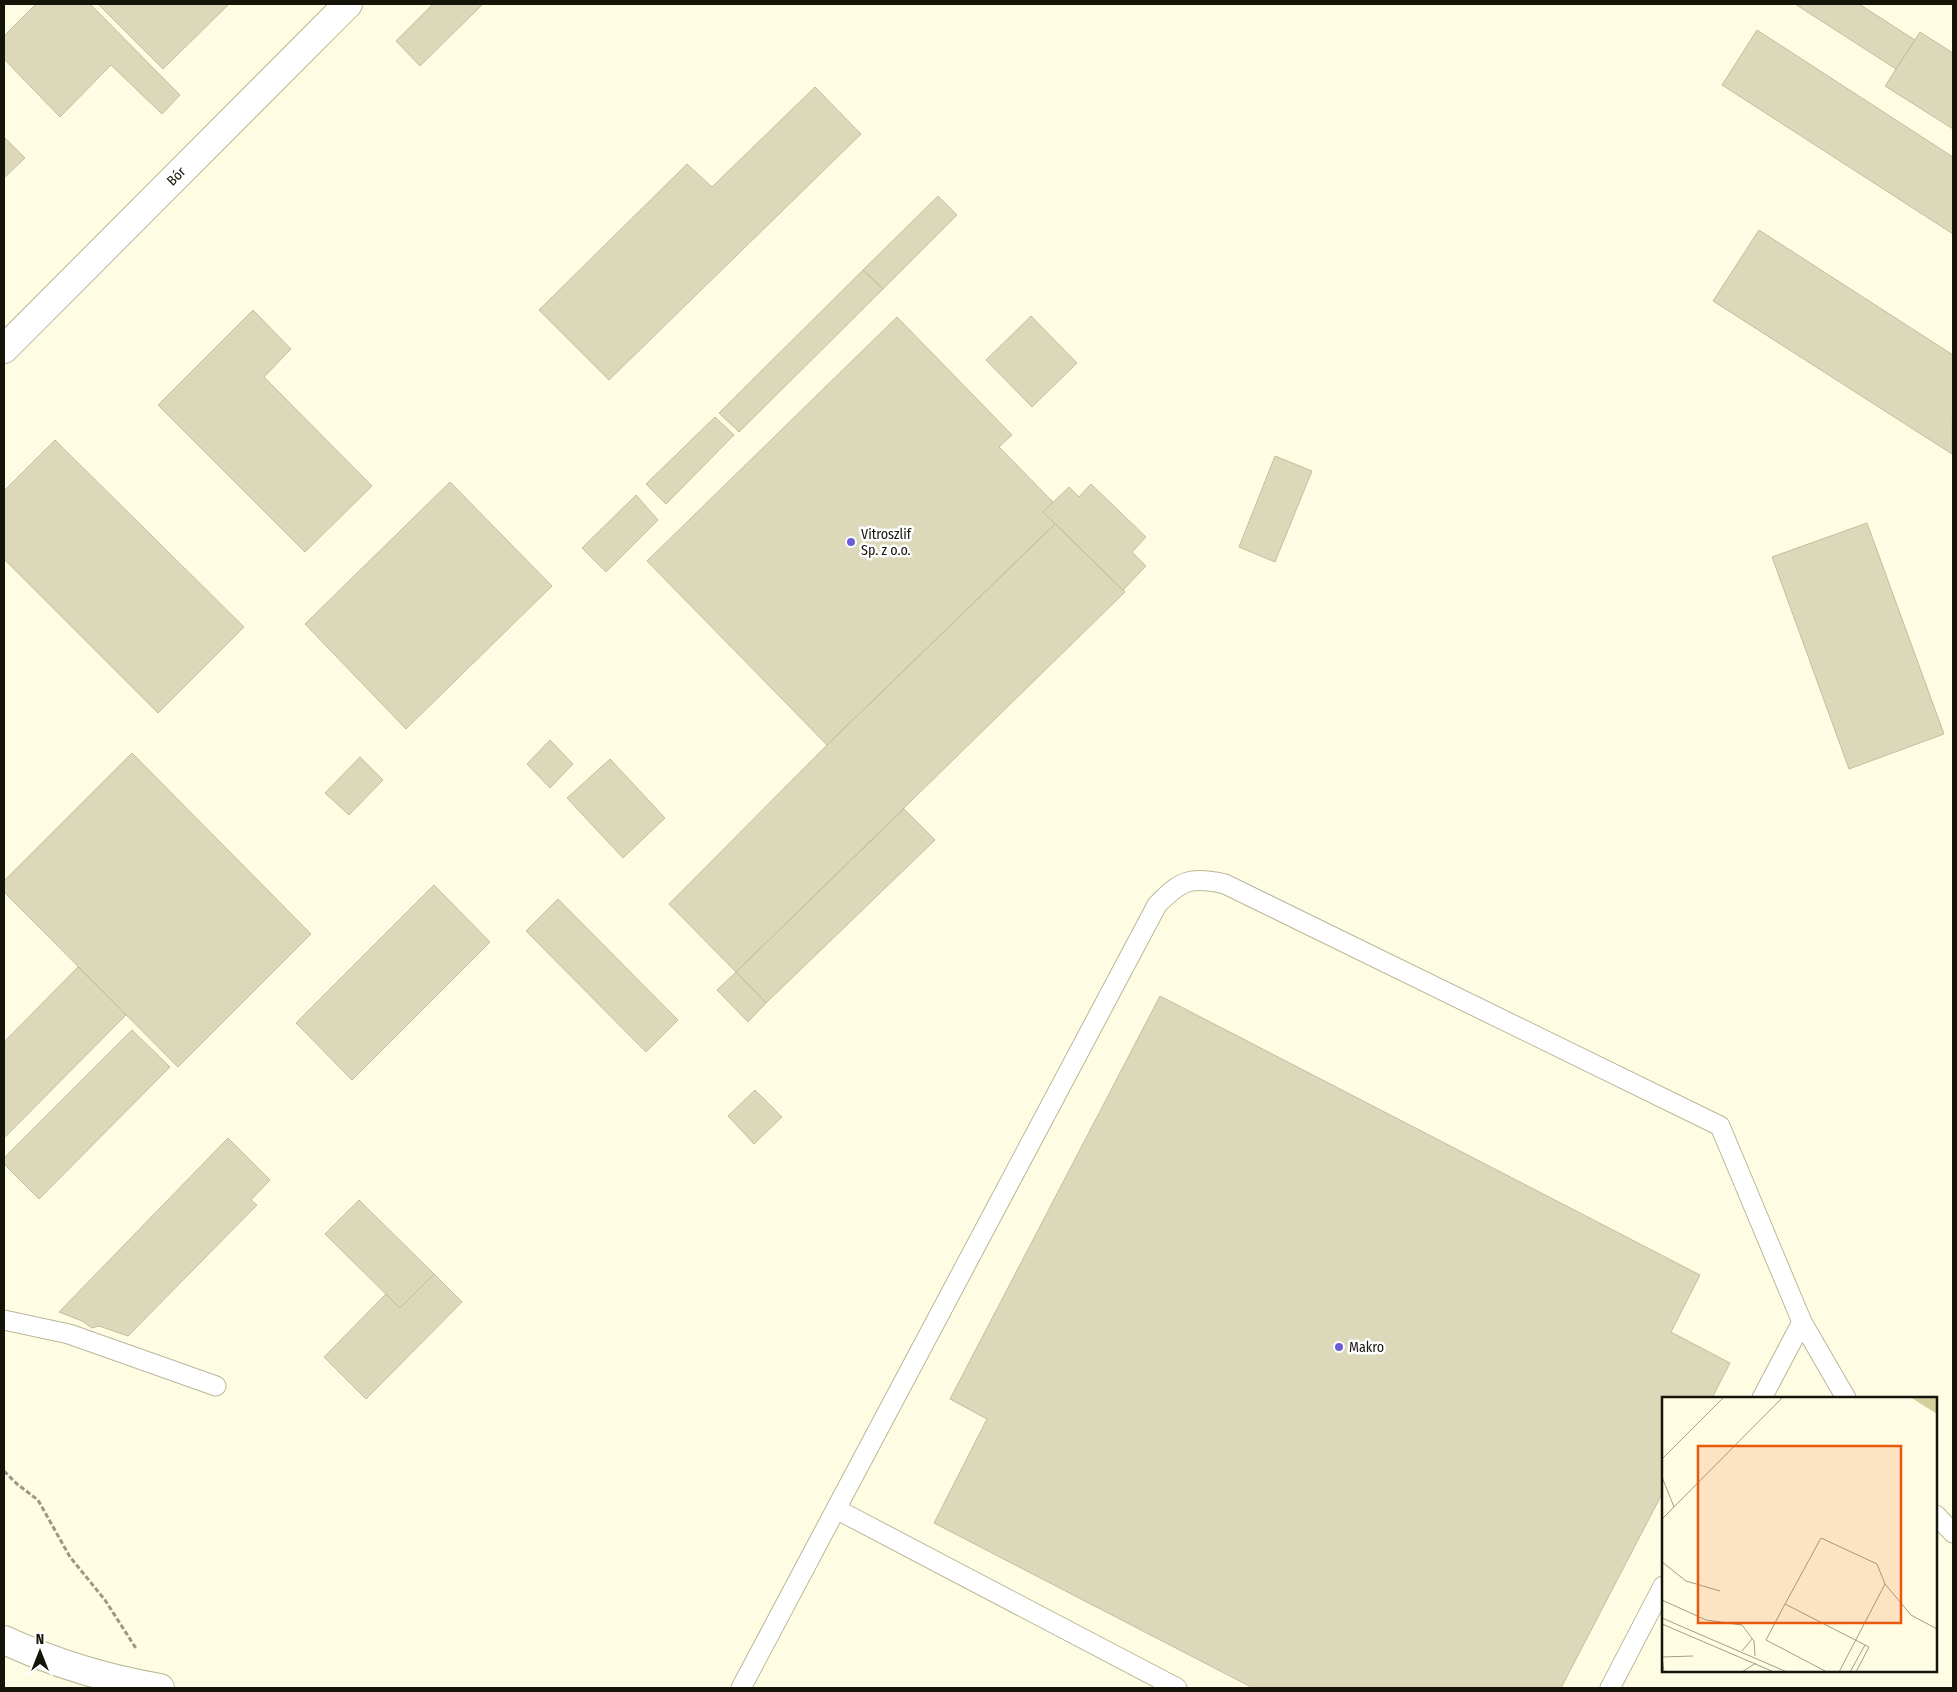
<svg xmlns="http://www.w3.org/2000/svg" width="1957" height="1692" font-family="'Fira Sans Condensed',sans-serif">
<style>
.building{fill:#dcd9ba;stroke:#c2bfa0}
.lines{fill:none;stroke-linecap:round;stroke-linejoin:round}
.lane-casing{stroke:#bab799;stroke-width:21}
.secondary-casing{stroke:#bab799;stroke-width:30}
.primary-casing{stroke:#bab799;stroke-width:30}
.path{stroke:#9b9986;stroke-width:3;stroke-dasharray:5 2.5;stroke-linecap:butt}
.lane{stroke:#fff;stroke-width:19}
.secondary{stroke:#fff;stroke-width:28}
.primary{stroke:#fff;stroke-width:28}
.poi-dot{fill:#685fd8;stroke:#fff;stroke-width:2}
.labels{text-anchor:middle;stroke-width:5;stroke-linejoin:round;paint-order:stroke}
.street-label{font-size:14px;fill:#151409;stroke:#fff}
.poi-label{font-size:14px;fill:#151409;stroke:#fff;text-anchor:start}
.inset-road{fill:none;stroke:#a19f8c;stroke-width:1}
.view{fill:#e8590c;fill-opacity:0.15;stroke:#e8590c;stroke-width:2.5}
.inset-edge{fill:none;stroke:#151409;stroke-width:2.5}
</style>
<rect width="100%" height="100%" fill="#fefce3"/>
<path class="building" d="M36,4H90L180,95L162,114L111,65L60,117L4,59V36Z
M98,4H229L163,69Z
M433,4H483L420,66L396,41Z
M1795,4H1859L1915,40L1896,69Z
M1757,30L1953,157V234L1722,85Z
M1920,32L1953,53V129L1885,86Z
M815,87L861,134L609,380L539,310L687,164L712,187Z
M4,137L25,158L4,178Z
M938,196L957,215L883,289L863,270Z
M1759,230L1953,355L1952,454L1713,301Z
M863,270L883,289L739,432L719,413Z
M253,310L291,349L264,377L372,486L305,552L158,405Z
M1031,316L1077,363L1032,407L986,360Z
M897,317L1012,435L999,447L1053,502L1043,512L1055,524L827,745L647,561Z
M715,417L734,435L666,504L646,484Z
M55,440L244,627L158,713L4,559V491Z
M1275,456L1312,471L1275,562L1239,547Z
M450,482L552,586L406,729L305,624Z
M1091,484L1146,537L1132,552L1146,566L1123,590L1043,512L1069,487L1079,497Z
M636,495L658,520L606,572L582,548Z
M1867,523L1944,734L1849,769L1772,557Z
M1055,524L1125,592L736,972L669,904L827,745Z
M550,740L573,764L550,788L527,764Z
M132,753L311,934L178,1067L4,892V881Z
M360,757L383,780L349,815L325,793Z
M610,759L665,818L623,858L567,798Z
M904,809L935,840L766,1003L736,972Z
M434,885L490,942L352,1080L296,1023Z
M558,899L678,1020L646,1052L526,931Z
M78,967L126,1015L4,1138V1042Z
M736,972L766,1003L748,1022L717,990Z
M1160,996L1700,1275L1671,1332L1730,1363L1712,1398H1663V1492L1561,1688H1253L934,1523L987,1419L950,1399Z
M132,1030L170,1067L39,1199L4,1164V1158Z
M755,1090L782,1117L754,1144L728,1116Z
M228,1138L270,1180L251,1200L257,1205L128,1336L99,1326L92,1328L82,1321L59,1312Z
M359,1200L434,1274L400,1308L325,1234Z
M434,1274L462,1302L366,1399L324,1357L386,1294L400,1308Z"/>
<g class="lines">
<defs>
<path id="lane" d="M4,1320L69,1334L216,1386
M1802,1322L1846,1398
M836,1509L1157,905C1181,880 1191,876 1225,884L1720,1126L1802,1322L1762,1398
M1936,1515L1953,1533
M741,1688L836,1509L1177,1688
M1610,1688L1663,1586"/>
<path id="secondary" d="M4,349L348,4"/>
<path id="primary" d="M4,1640C54,1663 106,1679 160,1688"/>
</defs>
<use href="#lane" class="lane-casing"/>
<use href="#secondary" class="secondary-casing"/>
<use href="#primary" class="primary-casing"/>
<path class="path" d="M4,1471L17,1484L38,1500L70,1557L105,1600L137,1650"/>
<use href="#lane" class="lane"/>
<use href="#secondary" class="secondary"/>
<use href="#primary" class="primary"/>
</g>
<g class="poi-dot">
<circle cx="851" cy="542" r="5"/>
<circle cx="1339" cy="1347" r="5"/>
</g>
<g class="labels">
<g class="street-label">
<text transform="translate(176 176) rotate(-45)" y="5">Bór</text>
</g>
<g class="poi-label">
<text x="861" y="539">Vitroszlif<tspan x="861" dy="16">Sp. z o.o.</tspan></text>
<text x="1349" y="1352">Makro</text>
</g>
</g>
<g transform="translate(1662 1397)">
<rect width="275" height="275" fill="#fefce3"/>
<path d="M248,0H275V17Z" fill="#d5cf9c"/>
<path class="inset-road" d="M0,62L62,0M0,80L12,110M0,122L121,0M0,165L24,184L58,194M223,187L249,218L275,232M0,197V213M0,203L44,223L80,228L92,244L93,259M123,207L159,141L215,167L223,187L177,275M0,221L125,275M0,227L112,275M80,254L90,242M0,260L31,259M0,260L2,275M80,275L94,266M165,275L104,243L123,207L207,250L194,275M188,275L203,248"/>
<path class="view" d="M36,49H239V226H36Z"/>
<rect width="275" height="275" class="inset-edge"/>
</g>
<rect width="1957" height="1692" fill="none" stroke="#151409" stroke-width="10"/>
<g transform="translate(40 1652)" stroke="#ffffff" stroke-width="4" paint-order="stroke">
<path d="M0-4L9 19L0 12L-9 19Z" fill="#151409"/>
<text y="-8" font-size="14" font-weight="bold" text-anchor="middle" fill="#151409">N</text>
</g>
</svg>
